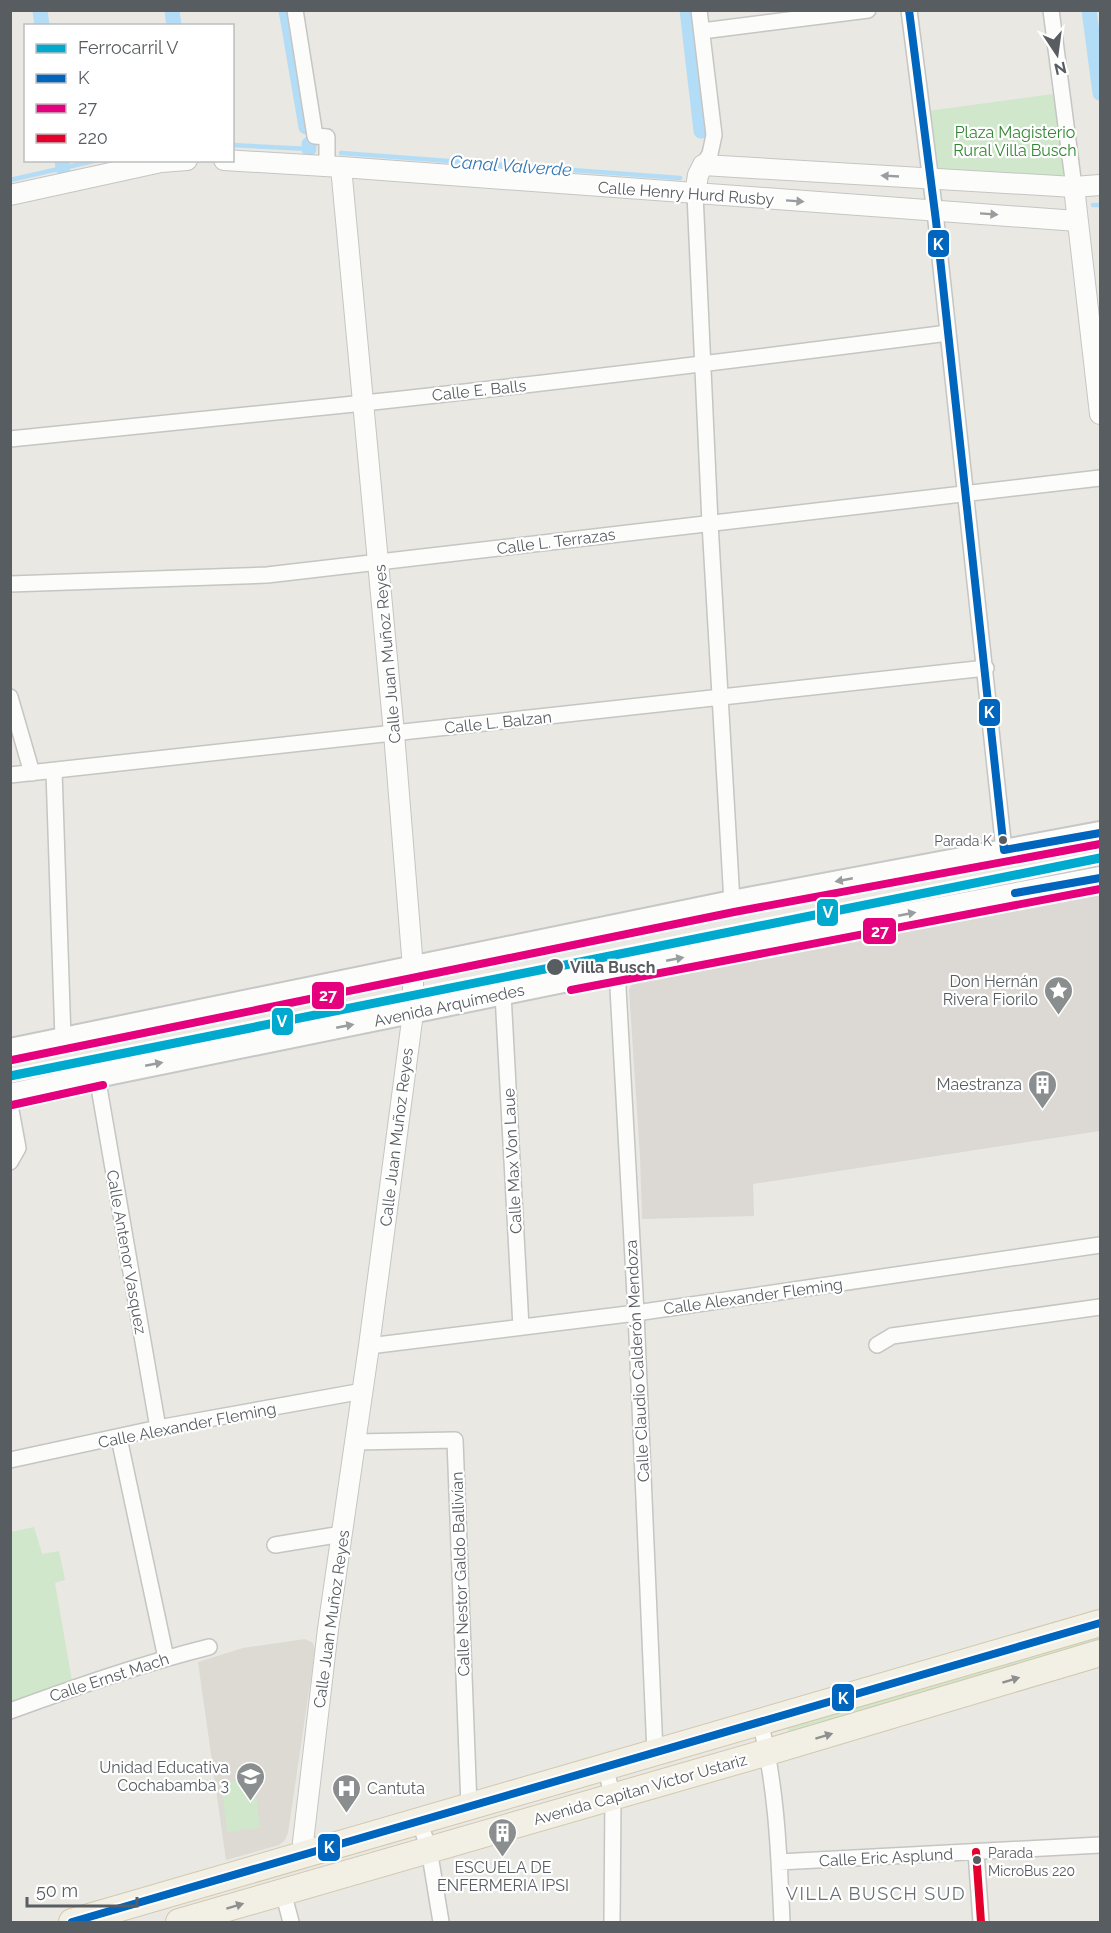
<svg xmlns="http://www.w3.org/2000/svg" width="1111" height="1933" font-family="Raleway,sans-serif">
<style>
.industrial{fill:#dcd9d5}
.education{fill:#dcdad2}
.green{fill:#d0e7cc}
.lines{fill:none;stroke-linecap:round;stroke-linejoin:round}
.stream{stroke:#b3ddf6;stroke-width:4.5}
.canal{stroke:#b3ddf6;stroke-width:15}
.minor-casing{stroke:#c5c5c3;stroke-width:18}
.tertiary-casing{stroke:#c5c5c3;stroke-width:22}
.secondary-casing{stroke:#c6c7c6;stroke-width:26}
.primary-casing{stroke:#d2c8af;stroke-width:28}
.minor{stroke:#fcfcfb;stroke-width:15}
.tertiary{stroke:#fcfcfb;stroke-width:20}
.secondary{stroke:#fcfcfb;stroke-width:22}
.primary{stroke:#f2efe5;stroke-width:26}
.bus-1-casing{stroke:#fff;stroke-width:12}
.bus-2-casing{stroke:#fff;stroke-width:12}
.bus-3-casing{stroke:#fff;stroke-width:12}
.bus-1{stroke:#0065bd;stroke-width:8}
.bus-2{stroke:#e5007d;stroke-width:8}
.bus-3{stroke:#e4002b;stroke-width:8}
.rail-1-casing{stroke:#fff;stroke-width:14}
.rail-1{stroke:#00a9ce;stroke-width:9}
.oneway{fill:#9a9d9f}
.oneway2{fill:#8e908f}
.bus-dot{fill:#585d61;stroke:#fff;stroke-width:2}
.labels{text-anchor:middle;stroke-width:4.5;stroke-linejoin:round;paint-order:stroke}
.bus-label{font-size:14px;fill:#585d61;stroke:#fff;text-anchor:end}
.park-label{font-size:16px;fill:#318732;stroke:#fff}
.street-label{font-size:16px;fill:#585d61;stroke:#fff}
.stop-label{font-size:16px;font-weight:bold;fill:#585d61;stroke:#fff;text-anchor:start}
.poi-label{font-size:16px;fill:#585d61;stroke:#fff;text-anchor:end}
.water-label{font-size:18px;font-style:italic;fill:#3779b5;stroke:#fff}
.neighbourhood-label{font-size:18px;letter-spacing:1.5px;fill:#696f73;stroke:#fff}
.line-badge{stroke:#fff;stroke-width:2}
.badge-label{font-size:16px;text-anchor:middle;font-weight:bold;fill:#fff}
</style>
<rect width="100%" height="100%" fill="#e9e8e2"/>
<path class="industrial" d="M1100,893V1131L753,1184L754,1216L642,1219L640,1156L629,989L633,983Z"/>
<path class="education" d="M305,1639L313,1643L315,1650L288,1833L285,1840L279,1845L226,1860L198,1662L243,1648Z"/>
<path class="green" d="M1053,94L1064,171L1062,179L944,174L935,165L928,111Z
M34,1527L42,1554L59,1551L65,1580L55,1583L72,1681L11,1701V1532Z
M1100,1631V1644L790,1734L788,1730V1724Z
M254,1778L260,1828L227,1832L221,1783Z"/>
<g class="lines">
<path class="stream" d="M232,145L309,149
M341,153L680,178
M10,180L98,160
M1093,205H1100"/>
<path class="canal" d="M40,10L42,26
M172,10L174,26
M286,10L306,127
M687,10L701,131
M1089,10L1100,93
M309,144V149
M62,160L63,168"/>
<defs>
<path id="minor" d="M295,10L315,136L327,137V167
M699,10L714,135L710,154L703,165
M909,10L936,221L1004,850
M1051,10L1074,187
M702,31L868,10
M695,194L710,523L732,902
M10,439C128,426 246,416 364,403C559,382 753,358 948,333
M10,584L267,575L1100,478
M10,697L32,773
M54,771L63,1039
M10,775L986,668
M617,970L636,1313L655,1753
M503,994L521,1327
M97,1076L158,1428
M10,1105L18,1148L10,1162
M877,1345L892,1336L1100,1307
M369,1346L636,1313L1100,1245
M119,1438L166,1658
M356,1442L455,1440L469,1806
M10,1460L158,1428L363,1391
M275,1545L342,1534
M10,1711C76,1687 141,1664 209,1647
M760,1722C777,1787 779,1856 782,1922
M605,1767L613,1797L612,1922
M419,1821L429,1849L441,1922
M976,1852L981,1922
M779,1862L1100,1845
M283,1892L291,1922"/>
<path id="tertiary" d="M224,160L341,167L1077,221
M1074,187L1100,414
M695,194L698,175L703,165L1074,187L1100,185
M10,195L161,162L187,160
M305,1853L303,1842L328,1629L369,1346L413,1013V968L394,733L341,167"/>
<path id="secondary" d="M10,1050L732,902L1100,833
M10,1095L97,1076L617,970L1100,878"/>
<path id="primary" d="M72,1922L1100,1623
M179,1922L768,1752L1100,1653"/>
</defs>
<use href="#minor" class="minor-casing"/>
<use href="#tertiary" class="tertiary-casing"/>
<use href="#secondary" class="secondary-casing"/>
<use href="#primary" class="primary-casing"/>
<use href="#minor" class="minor"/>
<use href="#tertiary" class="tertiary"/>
<use href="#secondary" class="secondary"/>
<use href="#primary" class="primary"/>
<defs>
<path id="bus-1" d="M909,10L936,221L1004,850L1100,833
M1015,893L1100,878
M72,1922L1100,1623"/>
<path id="bus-2" d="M571,990L1100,889
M12,1060L734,912L1100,844
M12,1105L103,1085"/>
<path id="bus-3" d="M976,1852L981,1922"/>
</defs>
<use href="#bus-1" class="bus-1-casing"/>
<use href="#bus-2" class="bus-2-casing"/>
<use href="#bus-3" class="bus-3-casing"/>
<use href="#bus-1" class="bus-1"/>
<use href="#bus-2" class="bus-2"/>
<use href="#bus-3" class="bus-3"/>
<defs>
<path id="rail-1" d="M10,1076L1100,858"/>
</defs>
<use href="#rail-1" class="rail-1-casing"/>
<use href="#rail-1" class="rail-1"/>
</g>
<defs><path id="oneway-solid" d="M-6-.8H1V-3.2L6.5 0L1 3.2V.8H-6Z" transform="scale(1.5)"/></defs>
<g class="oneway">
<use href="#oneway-solid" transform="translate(890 176) rotate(-177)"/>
<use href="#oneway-solid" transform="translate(795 201) rotate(4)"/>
<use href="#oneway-solid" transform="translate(989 214) rotate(4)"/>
<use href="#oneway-solid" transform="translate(844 880) rotate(169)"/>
<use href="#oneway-solid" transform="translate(907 914) rotate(-11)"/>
<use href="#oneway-solid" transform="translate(675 959) rotate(-11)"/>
<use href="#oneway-solid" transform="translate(345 1026) rotate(-11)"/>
<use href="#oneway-solid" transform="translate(154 1064) rotate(-11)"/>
</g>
<g class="oneway2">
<use href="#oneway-solid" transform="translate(1011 1680) rotate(-17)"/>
<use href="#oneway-solid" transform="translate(824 1736) rotate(-17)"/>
<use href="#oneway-solid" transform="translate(235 1906) rotate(-17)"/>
</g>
<defs>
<symbol id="sight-pin" viewBox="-11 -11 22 30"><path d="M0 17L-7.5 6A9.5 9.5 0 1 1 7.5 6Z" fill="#8b8e8e" stroke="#fff"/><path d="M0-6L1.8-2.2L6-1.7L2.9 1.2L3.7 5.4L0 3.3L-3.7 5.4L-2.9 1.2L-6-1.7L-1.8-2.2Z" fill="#fff"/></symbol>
<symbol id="building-pin" viewBox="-11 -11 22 30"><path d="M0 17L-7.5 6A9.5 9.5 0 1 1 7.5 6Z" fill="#8b8e8e" stroke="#fff"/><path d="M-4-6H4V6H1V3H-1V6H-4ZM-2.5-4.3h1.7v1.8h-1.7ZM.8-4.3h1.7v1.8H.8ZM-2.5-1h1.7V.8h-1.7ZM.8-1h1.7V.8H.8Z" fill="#fff"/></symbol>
<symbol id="school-pin" viewBox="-11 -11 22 30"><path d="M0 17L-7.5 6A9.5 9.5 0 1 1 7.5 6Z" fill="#8b8e8e" stroke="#fff"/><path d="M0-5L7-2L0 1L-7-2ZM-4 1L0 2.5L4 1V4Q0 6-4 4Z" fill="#fff"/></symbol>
<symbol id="hospital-pin" viewBox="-11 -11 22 30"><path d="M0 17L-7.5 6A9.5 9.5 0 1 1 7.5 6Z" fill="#8b8e8e" stroke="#fff"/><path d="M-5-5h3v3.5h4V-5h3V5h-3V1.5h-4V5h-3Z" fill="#fff"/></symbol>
</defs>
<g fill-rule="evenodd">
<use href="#sight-pin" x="1042" y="974" width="33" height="45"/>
<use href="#building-pin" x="1026" y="1068" width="33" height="45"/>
<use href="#school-pin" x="234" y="1760" width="33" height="45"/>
<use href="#hospital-pin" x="330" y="1772" width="33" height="45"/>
<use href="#building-pin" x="486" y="1816" width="33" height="45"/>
</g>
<g class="bus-dot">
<circle cx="1003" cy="840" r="5"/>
<circle cx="555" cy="967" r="9"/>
<circle cx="977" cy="1860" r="5"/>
</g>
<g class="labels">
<g class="bus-label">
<text x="992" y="846">Parada K</text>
<text x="988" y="1858" text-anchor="start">Parada<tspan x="988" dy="18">MicroBus 220</tspan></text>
</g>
<g class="park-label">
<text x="1015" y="138">Plaza Magisterio<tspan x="1015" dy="18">Rural Villa Busch</tspan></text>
</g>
<g class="street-label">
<text transform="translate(686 193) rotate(4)" y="6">Calle Henry Hurd Rusby</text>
<text transform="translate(479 390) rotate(-6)" y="6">Calle E. Balls</text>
<text transform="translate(556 541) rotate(-7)" y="6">Calle L. Terrazas</text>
<text transform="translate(387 654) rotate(-95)" y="6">Calle Juan Muñoz Reyes</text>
<text transform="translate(498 722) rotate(-6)" y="6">Calle L. Balzan</text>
<text transform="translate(449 1005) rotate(-12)" y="6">Avenida Arquímedes</text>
<text transform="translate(396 1137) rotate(-83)" y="6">Calle Juan Muñoz Reyes</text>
<text transform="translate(512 1161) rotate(-93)" y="6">Calle Max Von Laue</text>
<text transform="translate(127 1252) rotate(80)" y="6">Calle Antenor Vasquez</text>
<text transform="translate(753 1296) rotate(-8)" y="6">Calle Alexander Fleming</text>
<text transform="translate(637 1361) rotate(-93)" y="6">Calle Claudio Calderón Mendoza</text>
<text transform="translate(187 1425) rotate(-11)" y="6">Calle Alexander Fleming</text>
<text transform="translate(460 1574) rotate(-92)" y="6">Calle Nestor Galdo Ballivían</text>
<text transform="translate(331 1619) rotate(-82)" y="6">Calle Juan Muñoz Reyes</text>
<text transform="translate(109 1677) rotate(-18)" y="6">Calle Ernst Mach</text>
<text transform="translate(640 1789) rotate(-16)" y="6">Avenida Capitan Víctor Ustariz</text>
<text transform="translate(886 1857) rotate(-3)" y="6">Calle Eric Asplund</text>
</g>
<g class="stop-label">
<text x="570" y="973">Villa Busch</text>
</g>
<g class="poi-label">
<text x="1038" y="987">Don Hernán<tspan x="1038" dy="18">Rivera Fiorilo</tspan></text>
<text x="1022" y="1090">Maestranza</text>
<text x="229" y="1773">Unidad Educativa<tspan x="229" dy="18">Cochabamba 3</tspan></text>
<text x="367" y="1794" text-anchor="start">Cantuta</text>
<text x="503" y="1873" text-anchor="middle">ESCUELA DE<tspan x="503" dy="18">ENFERMERIA IPSI</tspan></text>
</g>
<g class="water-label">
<text transform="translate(511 166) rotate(4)" y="6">Canal Valverde</text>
</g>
<g class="neighbourhood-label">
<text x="876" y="1900">VILLA BUSCH SUD</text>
</g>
</g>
<g class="line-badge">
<rect x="927" y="229" width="23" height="29" rx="6" fill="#0065bd"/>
<rect x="978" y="698" width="23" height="29" rx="6" fill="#0065bd"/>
<rect x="816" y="898" width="23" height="29" rx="6" fill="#00a9ce"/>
<rect x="862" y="917" width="35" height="28" rx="6" fill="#e5007d"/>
<rect x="311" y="981" width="34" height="29" rx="6" fill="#e5007d"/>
<rect x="271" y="1007" width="23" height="29" rx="6" fill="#00a9ce"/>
<rect x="831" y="1683" width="24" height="29" rx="6" fill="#0065bd"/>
<rect x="317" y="1833" width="24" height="29" rx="6" fill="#0065bd"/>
</g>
<g class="badge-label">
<text x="938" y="250">K</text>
<text x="989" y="718">K</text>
<text x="828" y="918">V</text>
<text x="880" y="937">27</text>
<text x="328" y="1001">27</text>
<text x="282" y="1027">V</text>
<text x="843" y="1704">K</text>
<text x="329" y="1853">K</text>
</g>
<rect width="1111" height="1933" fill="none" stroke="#585d61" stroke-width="24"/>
<rect x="24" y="24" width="210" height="138" fill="#ffffff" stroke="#bcbec0" stroke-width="1.5"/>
<rect x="36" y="44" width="30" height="9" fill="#00a9ce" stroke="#bcbec0" stroke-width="1.5"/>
<text x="78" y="54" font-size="18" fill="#585d61">Ferrocarril V</text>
<rect x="36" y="74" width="30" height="9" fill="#0065bd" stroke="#bcbec0" stroke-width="1.5"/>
<text x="78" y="84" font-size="18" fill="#585d61">K</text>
<rect x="36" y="104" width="30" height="9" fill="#e5007d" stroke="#bcbec0" stroke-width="1.5"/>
<text x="78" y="114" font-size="18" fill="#585d61">27</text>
<rect x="36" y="134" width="30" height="9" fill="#e4002b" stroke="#bcbec0" stroke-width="1.5"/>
<text x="78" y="144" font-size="18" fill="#585d61">220</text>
<g transform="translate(1057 54) rotate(167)" stroke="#ffffff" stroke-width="4.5" paint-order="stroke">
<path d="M0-4.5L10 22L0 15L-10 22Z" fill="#585d61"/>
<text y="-9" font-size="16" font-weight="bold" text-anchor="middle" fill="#585d61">N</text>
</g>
<path d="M27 1897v9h110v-9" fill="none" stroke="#585d61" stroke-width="3"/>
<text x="36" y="1897" font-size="18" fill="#585d61" stroke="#ffffff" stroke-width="4.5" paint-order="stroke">50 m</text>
</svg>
